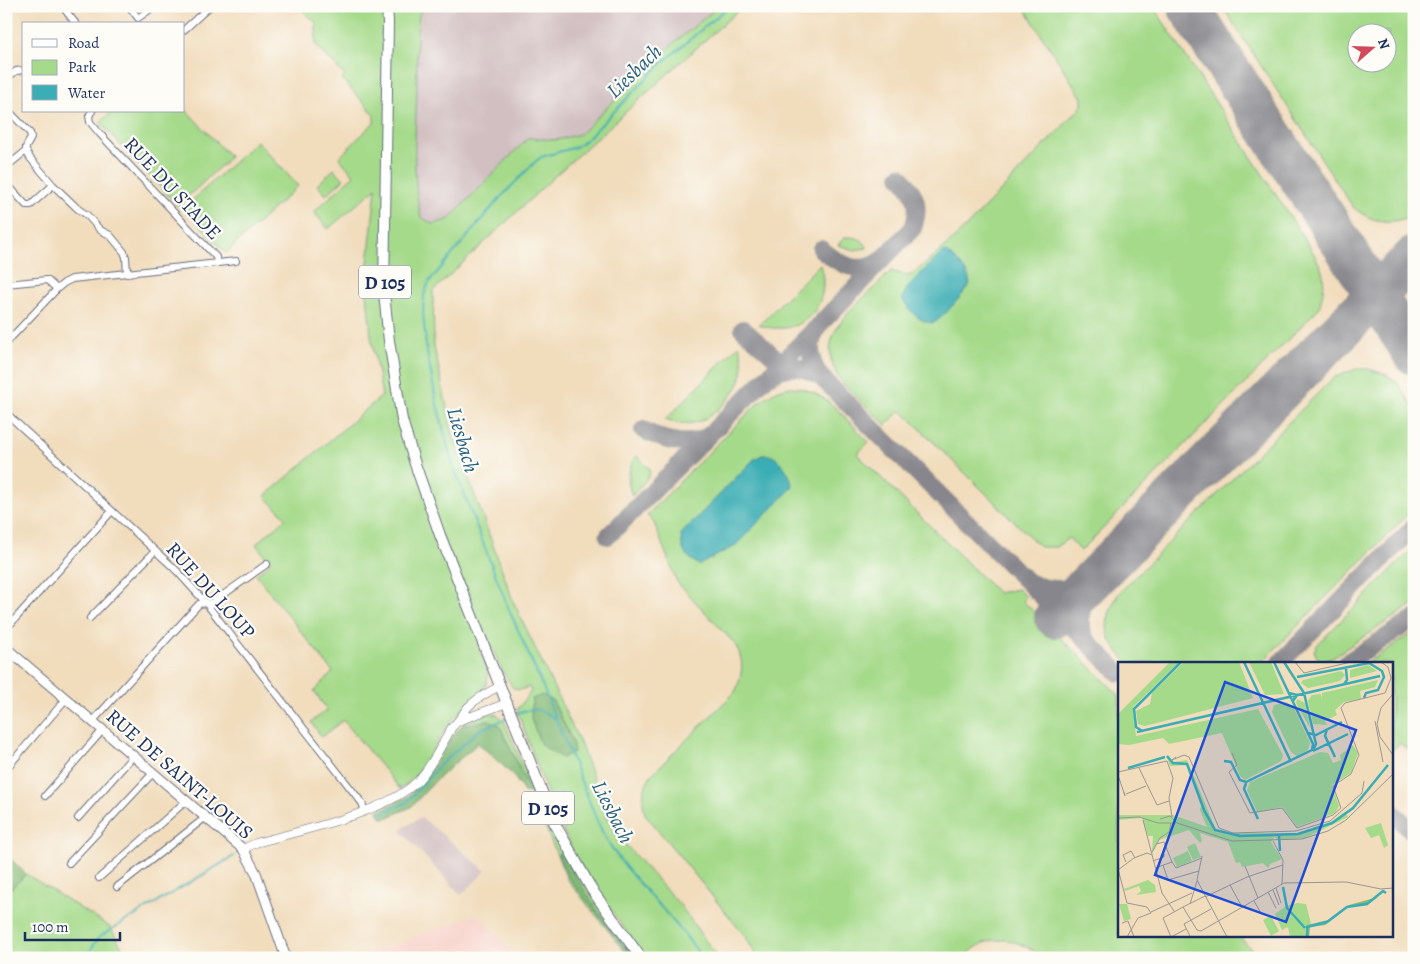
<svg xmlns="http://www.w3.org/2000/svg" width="1420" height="964" font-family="Alegreya,serif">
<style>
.built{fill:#f7d1c9}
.industrial{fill:#d2bfc1}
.green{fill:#a5da8a;stroke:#608474;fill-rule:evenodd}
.forest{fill:#84ba76;stroke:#50746a}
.water{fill:#3badb4;stroke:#2b6e89}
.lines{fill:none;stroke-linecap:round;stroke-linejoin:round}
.stream{stroke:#3badb4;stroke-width:2}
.taxiway{stroke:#86868c;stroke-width:18}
.runway{stroke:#86868c;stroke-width:42}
.minor-casing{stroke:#666c7f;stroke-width:8}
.tertiary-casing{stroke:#666c7f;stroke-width:9}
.secondary-casing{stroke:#666c7f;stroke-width:11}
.primary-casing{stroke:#666c7f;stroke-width:12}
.minor{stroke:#fff;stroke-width:6}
.tertiary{stroke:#fff;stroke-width:8}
.secondary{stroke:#fff;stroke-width:9}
.primary{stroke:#fff;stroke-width:10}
.labels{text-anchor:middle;stroke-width:4.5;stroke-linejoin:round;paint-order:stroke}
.shield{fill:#fdfcf7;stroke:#5f6c8c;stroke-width:1}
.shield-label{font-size:19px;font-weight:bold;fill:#1b2f5e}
.street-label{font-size:20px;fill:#1b2f5e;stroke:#fdfcf7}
.water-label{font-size:21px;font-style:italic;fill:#286180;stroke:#fdfcf7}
.inset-river{fill:none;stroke:#3badb4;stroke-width:2.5}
.inset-road{fill:none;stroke:#9b9796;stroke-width:1}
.view{fill:#1d4ed8;fill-opacity:0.15;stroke:#1d4ed8;stroke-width:2.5}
.inset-edge{fill:none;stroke:#1b2f5e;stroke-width:2.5}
</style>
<rect width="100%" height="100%" fill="#fdfcf7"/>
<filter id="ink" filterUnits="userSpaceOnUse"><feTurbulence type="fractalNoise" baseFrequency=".02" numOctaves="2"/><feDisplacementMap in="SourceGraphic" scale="10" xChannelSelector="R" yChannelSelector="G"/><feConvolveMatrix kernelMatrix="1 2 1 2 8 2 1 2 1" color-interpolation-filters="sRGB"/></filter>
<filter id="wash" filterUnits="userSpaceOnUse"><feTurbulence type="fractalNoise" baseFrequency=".0096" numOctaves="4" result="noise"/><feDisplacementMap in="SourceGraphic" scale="20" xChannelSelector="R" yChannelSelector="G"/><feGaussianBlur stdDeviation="1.12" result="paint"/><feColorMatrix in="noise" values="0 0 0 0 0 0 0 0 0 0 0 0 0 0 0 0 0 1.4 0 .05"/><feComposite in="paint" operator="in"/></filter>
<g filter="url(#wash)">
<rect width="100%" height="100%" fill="#f1dcbb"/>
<path class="built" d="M478,914L508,947L513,958H357Z"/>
<path class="industrial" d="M421,6H719L664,51L580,134L556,140L528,138L448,220L431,224L421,217L417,203L415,163L417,50Z
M421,817L486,871L461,895L400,830Z"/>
<path class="green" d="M299,6H421C415,32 417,60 417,87C416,130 411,175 421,217L432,224L448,220L528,138L556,140L580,134L664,51L719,6H743L557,174L433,291L434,347L453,435L514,603L580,743L613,831L680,905L718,958H646L642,953C619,921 594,890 575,855C551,809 535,758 517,710L531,691L529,687L520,690L513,688L503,672L492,648L480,652C484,661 490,672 487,682C483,695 465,705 456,716C434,740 429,770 400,789L343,720L322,737L311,722L327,710L314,691L333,672L256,575L270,563L256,544L286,518L265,496L382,396L371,336L366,283L376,188L328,229L314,212L354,175L339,158L374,122V114L342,79L345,76L316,45V23Z
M1023,6H1153L1308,244C1324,271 1328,277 1319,308L1081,551L1069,538L1056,547H1040L903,412L900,411L886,425C874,413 842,386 836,373C820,341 840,321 861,300C871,291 881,281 891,271L908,276L919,269L946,246L968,225L1082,106V98Z
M1222,6H1414V214C1393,226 1371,223 1353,207ZM1358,32H1388V62H1358Z
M184,108L230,157L178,206L100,123L112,111H184Z
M257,141L298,186L226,253L184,208Z
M334,169L344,179L326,195L317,185Z
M845,237C855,237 864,238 867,248L854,250L838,245Z
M820,264C833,306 802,339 759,325Z
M739,345C748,370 740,388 723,405C715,413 704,421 693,423C683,425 674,423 665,420Z
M1356,369H1368L1385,374L1398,383L1414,408V508L1261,663H1129C1103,638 1101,624 1119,593L1327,384L1335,377Z
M790,387C825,388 845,419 869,442L857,454L998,593L1018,589L1026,597L1023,601L1119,695V935H1238L1259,958H1043C1019,937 986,931 965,958H758L745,936L645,814C641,798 643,789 651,775L735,692C743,674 745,659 734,643L677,582L654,523L647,515L757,404C768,395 776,390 790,387Z
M636,455L649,468L650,475L632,496C626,480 628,469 636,455Z
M1414,547V604L1330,659L1325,660L1318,659L1314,651L1317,645Z
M1414,632V755L1400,743L1391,751V663H1367Z
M490,713L498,715L504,721C517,751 528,780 542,809C567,862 600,912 636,958H630L567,879L531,793L500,726L489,721L462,725L469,720Z
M26,874L110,927L128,958H6V894Z"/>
<path class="forest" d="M542,695L553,701L572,740L574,752L562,758L541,745L531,719L532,699Z
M489,720L500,726L531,793L524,792L513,775L478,743L436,780L411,807L386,818H382L378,812L379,810L407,797L425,778L454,734L462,725Z
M560,852L595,907L634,958H632L568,877L558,854Z
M6,854L26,874L6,894Z"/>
<path class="water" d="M944,251C955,257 969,271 970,284C965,292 943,318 935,322C923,327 906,308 902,298L909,285Z
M762,455C764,455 767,455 770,455C781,459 793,477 792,488L735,546L699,565C683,554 682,552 681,534L754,459Z"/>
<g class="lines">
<path class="stream" d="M514,715C534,706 538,708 556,719
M380,814L406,803L439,766L479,730L508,718
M85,958L99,937L234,856
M702,958C671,910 622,876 598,823L543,687L507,605L452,463L436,400L426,347L423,312L424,295L429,282L500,198L534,163L541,157L576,147L587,139L660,65L729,6"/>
<path class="taxiway" d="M900,176C916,194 921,205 913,228L819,325C808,342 808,359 820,376L1119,673
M821,249C839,264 858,276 881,261
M743,329L777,359L793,366
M771,373L815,329
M643,430C663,440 684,448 706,437
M608,536L767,377C787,364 800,365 820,376
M1031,583C1060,596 1082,587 1105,567
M1086,640C1075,619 1085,590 1100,572
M1280,663L1414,527
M1346,663L1414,619
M1391,811L1414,833"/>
<path class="runway" d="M1188,6L1414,354
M1055,617L1414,257"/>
</g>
</g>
<g filter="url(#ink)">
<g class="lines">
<defs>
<path id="minor" d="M62,6L76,24
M129,6L138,18L155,6
M184,30L210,6
M6,79L16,71L24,70
M6,108L30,133L31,138L26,147V151L30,158L53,185L78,209L87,215L100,230L110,235L124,252L126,257L127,274
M92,111L89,116L90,122L100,134L216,257L217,263
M6,167L26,151
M6,183L26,205H31L53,185
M6,284L47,280L57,289
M6,343L57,289L64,283L72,279L236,261
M6,413L175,569L205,602L362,803L365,811
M90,618L155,551
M6,629L112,511
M92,722L199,604L213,602L267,564
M6,769L66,699
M45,796L102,731
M78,818L133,756
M69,863L153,773
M99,878L186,801
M117,887L206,817"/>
<path id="tertiary" d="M461,720L507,703
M243,849L256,843C301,830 394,812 422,776C434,761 443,743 452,727C459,721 463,713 468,707C477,698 488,692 500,686"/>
<path id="secondary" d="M6,648L243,849L256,873L286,958"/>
<path id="primary" d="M387,6L388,22L384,293L389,341L402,420L415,464L440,535L554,822L592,890L641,958"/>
</defs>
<use href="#minor" class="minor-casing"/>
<use href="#tertiary" class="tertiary-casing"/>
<use href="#secondary" class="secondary-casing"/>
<use href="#primary" class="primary-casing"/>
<use href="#minor" class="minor"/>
<use href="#tertiary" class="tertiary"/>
<use href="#secondary" class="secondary"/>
<use href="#primary" class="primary"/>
</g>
</g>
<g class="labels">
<g class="shield">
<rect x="359" y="265.5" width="52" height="33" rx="4"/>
<rect x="522" y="791.5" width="52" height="33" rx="4"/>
</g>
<g class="shield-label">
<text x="385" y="289">D 105</text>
<text x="548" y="815">D 105</text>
</g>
<g class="street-label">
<text transform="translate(173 188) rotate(47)" y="7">RUE DU STADE</text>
<text transform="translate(211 590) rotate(48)" y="7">RUE DU LOUP</text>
<text transform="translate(180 774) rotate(41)" y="7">RUE DE SAINT-LOUIS</text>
</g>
<g class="water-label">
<text transform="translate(634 71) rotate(-44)" y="7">Liesbach</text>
<text transform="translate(463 440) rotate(74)" y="7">Liesbach</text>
<text transform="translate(613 812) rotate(63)" y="7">Liesbach</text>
</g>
</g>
<g transform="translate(1118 662)">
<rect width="275" height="275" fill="#f1dcbb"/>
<path d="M52,0H61L15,45L18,74L140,47L165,93L163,99L127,118L122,114L104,71L51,82L45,76L11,83L0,82L1,51ZM66,0H121L135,36L27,64L20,62L18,49L32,42L34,31ZM131,0H153L166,32L147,33ZM250,3L259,9L232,16V8ZM223,9L227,13L222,19L190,26L183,21L185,18ZM260,18L257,25L242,29L243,37L226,40L217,48L219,53L207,59L209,63L195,62L190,39L194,33L203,32L204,37V31ZM179,37L187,41L192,66L178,41ZM168,40L175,44L192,81L190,88L179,94L173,90L154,50L156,43ZM235,83L240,91L233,111L214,123L221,144L217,151L179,165L164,145L139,150L129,128L132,120L202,90L210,91L215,101L223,98L222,93ZM49,96L56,100L69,98L98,168L106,171H180L213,160L227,150L230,155L187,176L159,178L157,175L153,180L164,197L152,202L150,206L145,201L124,205L122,200L118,201L110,180L82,171L84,179L82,181L71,168L41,178L34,192L35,174H30L24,156L0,158V153H55L89,165L82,148L84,141L69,103L52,104ZM263,161L270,183L266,186L261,173L253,176L247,166ZM77,181L83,195L75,198L69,185ZM70,189L74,199L59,205L55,196ZM30,218L37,223L38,230L18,233L23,229L21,224L7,229L6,227ZM179,241L188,242L193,262L187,266L188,275H172L170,265L164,268L157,252L168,244ZM1,242H9L13,257L6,259ZM153,254L161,269L153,274L145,258Z" fill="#a5da8a"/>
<path d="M260,235L249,243L230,245L207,263L192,265L191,275H188L189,263L210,258L231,243Z" fill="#84ba76"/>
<path class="inset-river" d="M126,0L173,100M166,0L186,31L198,82L195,88M179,15L251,1L264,9L266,15L260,28L248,31L246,36M226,22L229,18L228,7M171,31L179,33L175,39M209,67L207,74L217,95M24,69L18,65L16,47L63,0M19,70L262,14M190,71L198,73L224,60M195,89L230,72M49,94L55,101L69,102L86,148L97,168L122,174L180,172L214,161L235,146L270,103M106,99L113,100L122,118L128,120L194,88L195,82L156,0M10,106L47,95M128,121L126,127L140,157M161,174L162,189M165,225L169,246L187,266M189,275V265L209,260L229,245L249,242L265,229L268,231"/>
<path class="inset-road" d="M177,0L186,11L233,0M275,32L263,46L259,62L262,75L275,93M257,59L265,100M114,91L119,103L111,110L132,151L164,146L179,166L215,153L223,146L215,124L233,112L241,93L223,46L227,41L267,31L273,16L270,5L263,0M58,95L54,98L66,93L71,95L101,166L115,171L178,169L212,159L244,131L246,119M21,106L39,143L51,139M0,110L49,99L55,116L51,136L54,155M0,113L7,134L6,130M8,132L28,124M0,156L21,155L40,161H58M42,157L52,154L59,161L114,179L184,177L210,169L228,158L275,112M25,158L44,231L56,249M155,179L165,198L164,222M38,182L46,180L54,200M34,190L42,176L51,170L53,161M84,194L79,218L109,275M35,199L46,195V192L45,195M8,200L5,193L13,189L17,196M45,203L50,218L81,209M127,204L140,236M37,206L54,200L58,206L84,196M0,207L9,241L29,245L33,251M0,208L16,196L29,191L34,193M112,223L124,245M158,226L163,241M155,228L161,243M150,230L158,246M87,235L129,215L165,203M136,239L144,253M72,242L79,219M65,245L87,234M33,250L74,231M45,256L65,245L79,268L83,269L166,221L228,220L263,227L275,226M45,256L53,275M4,261L10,259L16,275M72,274L66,262L93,247M9,275L20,256L33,251M53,275L68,267"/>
<path class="view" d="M107,20L238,68L168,260L37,213Z"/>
<rect width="275" height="275" class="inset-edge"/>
</g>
<rect width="1420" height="964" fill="none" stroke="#fdfcf7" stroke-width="25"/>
<rect x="22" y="22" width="162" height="90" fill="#fdfcf7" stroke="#a3aaba"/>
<rect x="32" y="39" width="25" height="8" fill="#ffffff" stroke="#a3aaba"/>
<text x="68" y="48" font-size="15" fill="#1b2f5e">Road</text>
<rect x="32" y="60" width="25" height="15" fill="#a5da8a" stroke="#a3aaba"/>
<text x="68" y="72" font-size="15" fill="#1b2f5e">Park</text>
<rect x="32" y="85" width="25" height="15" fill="#3badb4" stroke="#a3aaba"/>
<text x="68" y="98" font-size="15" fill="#1b2f5e">Water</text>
<g transform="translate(1372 48) rotate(70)"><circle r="24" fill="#fdfcf7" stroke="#a3aaba"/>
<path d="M0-4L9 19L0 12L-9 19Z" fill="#d1495b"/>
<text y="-8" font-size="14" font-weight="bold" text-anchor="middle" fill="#1b2f5e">N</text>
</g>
<path d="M25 932v8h95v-8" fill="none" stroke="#1b2f5e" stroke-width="2.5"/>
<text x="32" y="932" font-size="15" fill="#1b2f5e" stroke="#fdfcf7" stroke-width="4" paint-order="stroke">100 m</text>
</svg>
